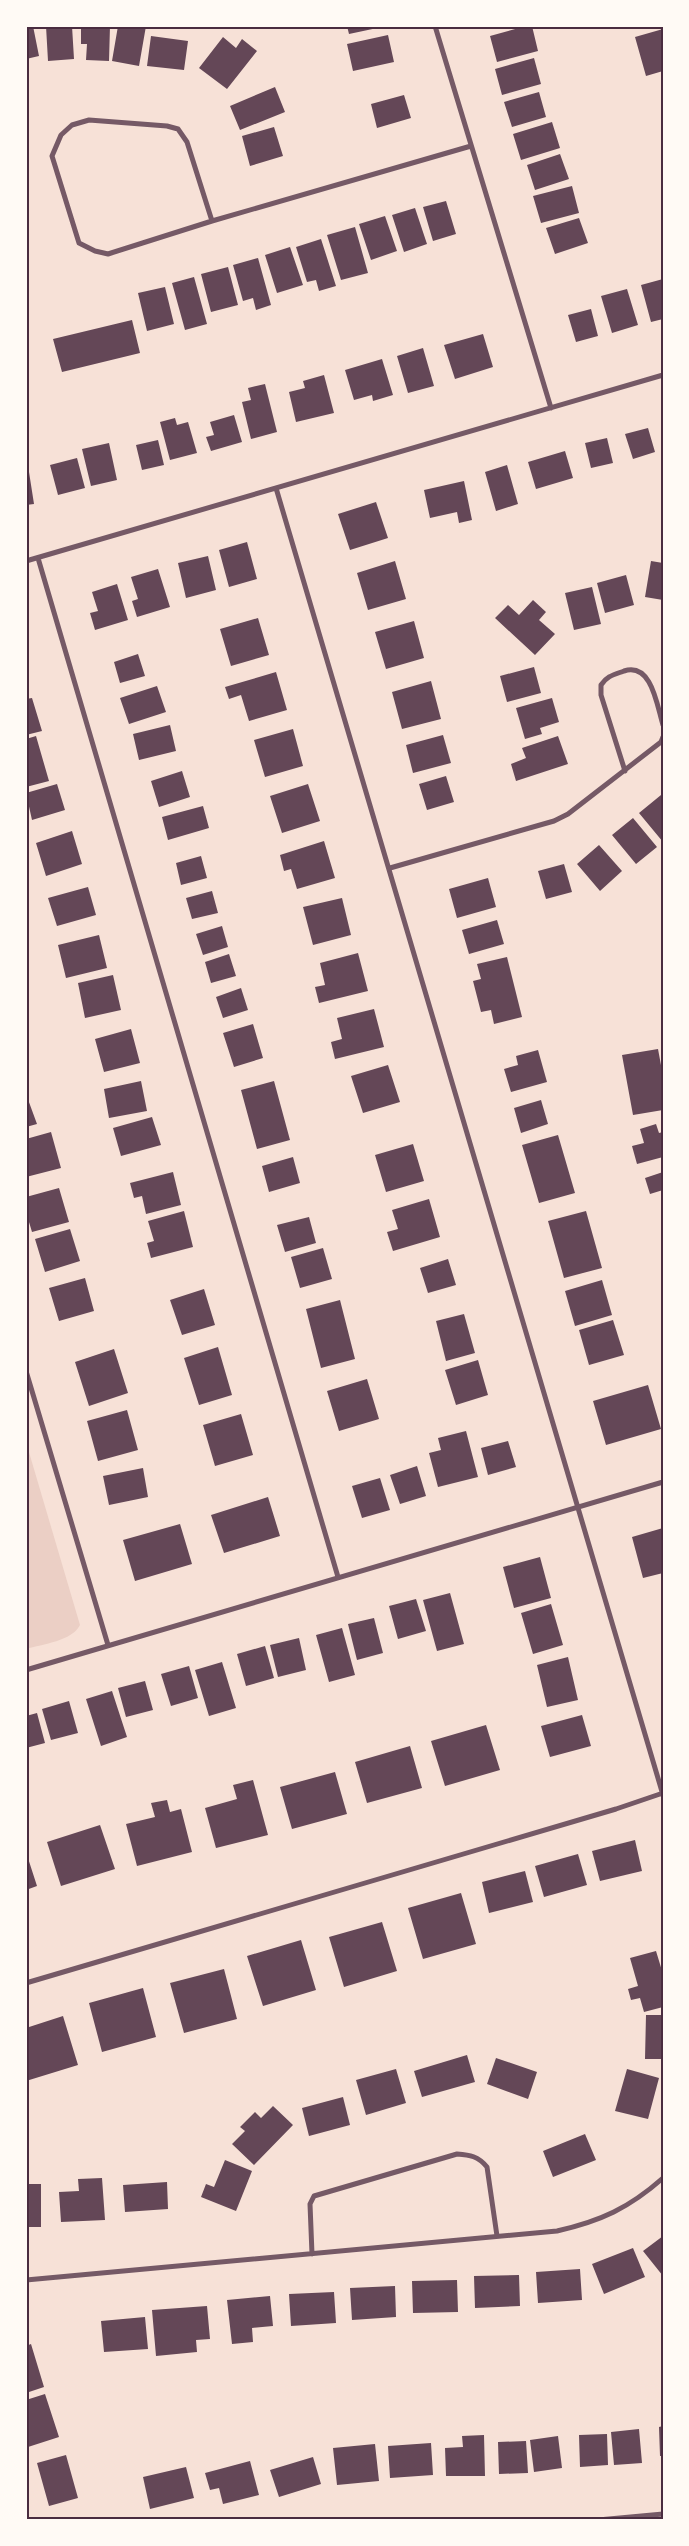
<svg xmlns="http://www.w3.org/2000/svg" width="689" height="2546" font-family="Ubuntu,sans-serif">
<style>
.green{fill:#ebcfc5}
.building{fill:#644757}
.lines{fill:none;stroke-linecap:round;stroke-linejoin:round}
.minor{stroke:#755966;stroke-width:5}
.neatline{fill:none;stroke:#4a2c40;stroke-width:2}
</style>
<rect width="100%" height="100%" fill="#f7e1d7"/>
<path class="green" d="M26,1442L80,1625C72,1641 43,1644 26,1649Z"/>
<path class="building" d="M26,26H33L39,56L26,59Z
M46,26H72L74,59L48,61Z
M81,26H110L109,61L86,60L87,44H81Z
M118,26H146L139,66L112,61Z
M347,26H381L382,27L349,34Z
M526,26H532L538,51L497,62L490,36Z
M663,29V71L646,76L635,37Z
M388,35L394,62L353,71L347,44Z
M151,36L188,41L184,70L147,66Z
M223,37L236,48L242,39L257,51L227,89L199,68Z
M534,58L541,84L502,95L495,69Z
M275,87L285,112L240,130L230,106Z
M539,92L546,117L512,127L504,102Z
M404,95L411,118L377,128L371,104Z
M552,122L560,148L521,160L513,134Z
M274,127L283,156L250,166L242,136Z
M560,154L569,179L535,190L527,165Z
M572,186L579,213L541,223L533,196Z
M446,201L456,234L433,241L423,207Z
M415,208L427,244L404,252L392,215Z
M385,216L397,251L371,260L359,224Z
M579,218L588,243L555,254L546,228Z
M355,227L368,273L341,280L327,235Z
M321,239L336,286L319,291L316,280L307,282L296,247Z
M290,247L303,285L277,293L265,255Z
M258,258L271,305L256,310L253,298L243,301L233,265Z
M228,267L238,305L211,312L201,274Z
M194,277L207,324L185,330L172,283Z
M663,279V319L651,322L641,285Z
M165,287L174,324L147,331L138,293Z
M627,289L638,325L612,333L601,296Z
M591,309L598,336L576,342L568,315Z
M132,320L140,353L62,372L53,339Z
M483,334L493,367L455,379L444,345Z
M423,348L434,386L408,393L397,356Z
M382,359L393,395L373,401L372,395L354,400L345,370Z
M324,375L334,413L296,422L289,392L305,388L303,381Z
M265,384L277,432L251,439L242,402L251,400L248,388Z
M234,415L242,442L211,451L206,437L214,435L210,422Z
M175,418L177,425L188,422L197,453L170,460L160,422Z
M648,428L655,452L633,459L625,434Z
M607,438L613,463L591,468L585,443Z
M158,440L164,465L142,470L136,445Z
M109,443L117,480L91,486L82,449Z
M565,451L573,478L536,489L528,462Z
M77,458L85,488L58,495L50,465Z
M507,465L518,504L496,511L485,472Z
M29,472L34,504L26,505V473Z
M464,481L472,520L459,523L457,512L430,518L424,490Z
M376,502L388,538L350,550L338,514Z
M247,542L257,579L229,587L219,550Z
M208,556L216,590L186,598L178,563Z
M395,561L406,599L368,610L357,573Z
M651,561L663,563V600L645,597Z
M158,569L170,607L137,617L132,601L138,599L131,577Z
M626,575L634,605L605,613L597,583Z
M117,584L128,620L95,630L90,613L98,611L92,592Z
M592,587L601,624L574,630L565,593Z
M533,600L546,612L539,620L555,634L535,655L495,618L508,605L519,615Z
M258,618L269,655L231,666L220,629Z
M414,621L424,658L386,669L375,632Z
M138,654L145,676L120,683L114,662Z
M534,667L541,693L507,702L500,676Z
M276,672L287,710L249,721L241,695L229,699L225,687Z
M431,681L441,719L402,729L392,692Z
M157,686L166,712L129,724L120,698Z
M32,698L42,731L26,735V699Z
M552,698L559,722L540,728L542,734L525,739L516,708Z
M170,725L176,751L139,760L133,734Z
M293,729L303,766L265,777L254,740Z
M443,735L451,763L413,773L406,745Z
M36,736L49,781L26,787V739Z
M558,736L568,764L516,781L511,764L526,758L522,748Z
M182,771L190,797L159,807L151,781Z
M446,776L454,802L427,810L419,784Z
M57,784L65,810L32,820L26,793Z
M308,784L320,821L282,833L270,796Z
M661,795L663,797V842L639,813Z
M203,806L209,828L168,840L162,817Z
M633,818L657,847L636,864L612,835Z
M72,831L82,864L46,876L36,843Z
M324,841L335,878L297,889L291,869L284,871L280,855Z
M599,845L622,871L600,891L577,864Z
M201,856L207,878L181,885L176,863Z
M564,864L572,892L546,899L538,871Z
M488,878L496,907L457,918L449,889Z
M88,887L96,915L57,926L48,898Z
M212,891L218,913L192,919L186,898Z
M342,898L351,935L313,945L303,907Z
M497,920L504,944L469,954L462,930Z
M222,926L228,947L203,955L196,934Z
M99,935L107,968L66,978L58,945Z
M358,953L368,991L319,1003L315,987L325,985L320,963Z
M229,954L236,976L211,983L205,962Z
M507,957L522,1017L494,1024L491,1010L481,1012L473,981L481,979L477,964Z
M113,975L121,1010L85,1018L78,983Z
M241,988L248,1010L223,1018L216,997Z
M374,1009L384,1047L335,1059L331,1042L342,1039L337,1018Z
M253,1024L263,1058L234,1067L223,1033Z
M131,1029L140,1063L104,1072L95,1039Z
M658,1049L663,1076V1110L633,1115L622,1055Z
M538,1050L547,1082L511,1092L504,1069L518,1065L516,1056Z
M388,1065L400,1102L363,1113L351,1076Z
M141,1081L147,1111L109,1118L104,1089Z
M274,1081L290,1140L257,1149L241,1090Z
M26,1094L37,1124L26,1127Z
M541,1100L548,1124L521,1133L514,1108Z
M152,1117L161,1145L121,1156L113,1128Z
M656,1124L659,1133L663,1132V1157L637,1164L632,1146L644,1143L640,1129Z
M51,1132L61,1168L26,1177V1139Z
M558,1135L575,1193L539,1203L522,1145Z
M413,1144L424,1181L386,1192L375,1155Z
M293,1157L300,1183L269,1192L262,1166Z
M173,1172L181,1205L146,1214L142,1196L134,1198L130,1183Z
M663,1172V1190L650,1194L645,1178Z
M59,1188L69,1222L32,1232L26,1212V1197Z
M429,1199L440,1237L393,1251L387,1232L398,1229L392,1210Z
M184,1211L193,1247L151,1258L147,1243L154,1241L148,1221Z
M586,1211L602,1268L564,1278L548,1221Z
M309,1217L316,1243L285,1252L277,1225Z
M70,1229L80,1261L45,1272L35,1239Z
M323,1248L332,1279L300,1288L291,1257Z
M448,1259L456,1285L428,1293L420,1268Z
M85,1278L94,1311L59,1321L49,1288Z
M602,1280L612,1315L575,1326L565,1291Z
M204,1289L215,1325L182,1335L170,1300Z
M340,1300L355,1359L321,1368L306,1309Z
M464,1314L475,1353L446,1361L436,1321Z
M613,1320L624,1355L589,1365L579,1330Z
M218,1347L232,1395L199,1405L184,1358Z
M114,1349L128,1393L89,1406L75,1362Z
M478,1360L488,1395L456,1405L445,1370Z
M367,1379L379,1419L339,1431L327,1391Z
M648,1385L661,1429L606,1445L593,1401Z
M127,1410L138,1450L98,1461L87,1421Z
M241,1414L253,1455L215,1466L203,1425Z
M466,1431L478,1477L438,1487L429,1453L441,1450L438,1438Z
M508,1441L516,1467L488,1475L481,1448Z
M417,1466L426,1496L400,1504L390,1475Z
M143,1468L148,1497L109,1505L103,1476Z
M380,1478L390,1510L362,1518L352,1486Z
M268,1497L280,1536L224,1553L211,1515Z
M180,1524L192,1564L135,1581L123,1540Z
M663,1528V1573L643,1578L632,1537Z
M540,1557L551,1598L514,1608L503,1567Z
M450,1593L464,1644L437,1651L423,1600Z
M416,1599L426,1631L398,1639L389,1606Z
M551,1604L563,1645L533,1654L521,1613Z
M374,1618L383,1653L357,1660L348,1624Z
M342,1628L355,1675L329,1682L316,1635Z
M299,1638L306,1670L278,1677L270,1645Z
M265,1646L274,1678L246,1686L237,1654Z
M568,1657L578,1700L547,1707L537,1665Z
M222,1662L236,1708L209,1716L195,1670Z
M189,1666L198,1698L171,1706L161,1674Z
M145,1681L153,1710L126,1717L118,1688Z
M112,1691L127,1737L101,1746L86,1699Z
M69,1701L78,1733L51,1740L42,1709Z
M37,1713L45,1743L26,1748V1716Z
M582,1715L591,1746L550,1757L541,1726Z
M486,1725L500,1770L445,1786L431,1741Z
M410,1746L422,1788L367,1803L355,1762Z
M335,1772L347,1814L292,1829L280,1787Z
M253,1780L268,1835L216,1848L205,1808L237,1799L233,1785Z
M167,1800L170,1812L181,1809L192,1852L137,1866L126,1824L155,1817L151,1803Z
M100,1825L115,1869L61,1886L47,1842Z
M635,1840L642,1871L600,1881L592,1851Z
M26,1852L37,1886L26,1890Z
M578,1854L587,1885L544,1897L535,1866Z
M525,1871L533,1902L489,1913L482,1882Z
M461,1893L476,1944L423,1959L408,1908Z
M382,1922L397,1971L344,1987L329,1937Z
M301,1940L316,1990L263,2006L247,1956Z
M656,1951L663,1974V2007L644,2012L640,1998L631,2000L628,1989L638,1986L630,1958Z
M224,1969L237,2019L184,2033L170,1983Z
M143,1988L156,2037L102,2052L89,2003Z
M646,2015H663V2059H645Z
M63,2016L78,2065L26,2081V2028Z
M467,2055L475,2082L422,2097L414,2071Z
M496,2058L537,2072L528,2099L487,2084Z
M396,2069L406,2103L366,2115L356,2080Z
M627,2069L659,2078L648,2119L615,2111Z
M343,2097L350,2125L309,2136L302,2108Z
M273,2106L293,2125L254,2165L232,2144L245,2131L240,2127L255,2112L261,2118Z
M585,2134L596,2160L553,2177L543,2151Z
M225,2160L252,2171L236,2211L201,2197L206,2184L214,2187Z
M102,2178L105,2220L61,2222L59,2192L79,2191L78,2179Z
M167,2182L168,2209L125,2212L123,2185Z
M26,2184H41V2227H26Z
M663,2236V2276L643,2251Z
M633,2248L645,2277L604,2294L592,2264Z
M580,2269L582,2300L538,2303L536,2272Z
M519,2275L520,2306L475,2308L474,2276Z
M457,2280L458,2312L413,2313L412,2281Z
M395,2286L396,2317L352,2320L350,2288Z
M334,2292L336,2323L291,2326L289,2294Z
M270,2296L273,2326L252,2328L253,2342L232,2344L227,2300Z
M207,2306L210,2339L196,2340L197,2352L156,2356L152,2310Z
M145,2317L148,2349L104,2352L101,2321Z
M31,2344L44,2387L26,2393V2346Z
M45,2394L59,2437L28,2447L26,2400Z
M663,2426V2456H660L659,2427Z
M639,2429L642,2463L614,2465L611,2432Z
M607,2434L608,2465L580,2467L579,2435Z
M484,2435L485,2476H446L445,2448L463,2447L462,2436Z
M558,2436L562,2468L534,2472L530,2440Z
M526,2441L528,2473L499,2474L498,2442Z
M431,2443L433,2475L390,2478L388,2446Z
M375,2444L379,2481L337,2485L333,2448Z
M66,2455L78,2498L49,2506L37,2463Z
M313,2457L321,2484L279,2497L270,2470Z
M250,2461L259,2495L223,2504L219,2488L210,2490L205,2473Z
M186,2467L194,2498L150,2509L143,2477Z"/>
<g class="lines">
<path class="minor" d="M435,26L551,408
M212,221L187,142L178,129L167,126L89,120L72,125L61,135L52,156L79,243L95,251L108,254L212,221L471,146
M276,488L663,1795
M38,558L338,1577
M26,561L663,375
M625,771L601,695V685C607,676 613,675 624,671C652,662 657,706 663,725
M390,868L554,821L568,814L661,742L663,737
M26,1371L108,1645
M26,1670L663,1482
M26,1983L616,1809L663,1793
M312,2254L310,2204L314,2196L457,2154C470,2155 478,2156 487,2167L497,2236
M26,2280L557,2231C601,2221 629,2208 663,2178
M598,2520L663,2514"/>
</g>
<rect width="689" height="2546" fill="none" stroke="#fffaf5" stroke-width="55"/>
<rect x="28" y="28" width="634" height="2490" class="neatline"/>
</svg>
